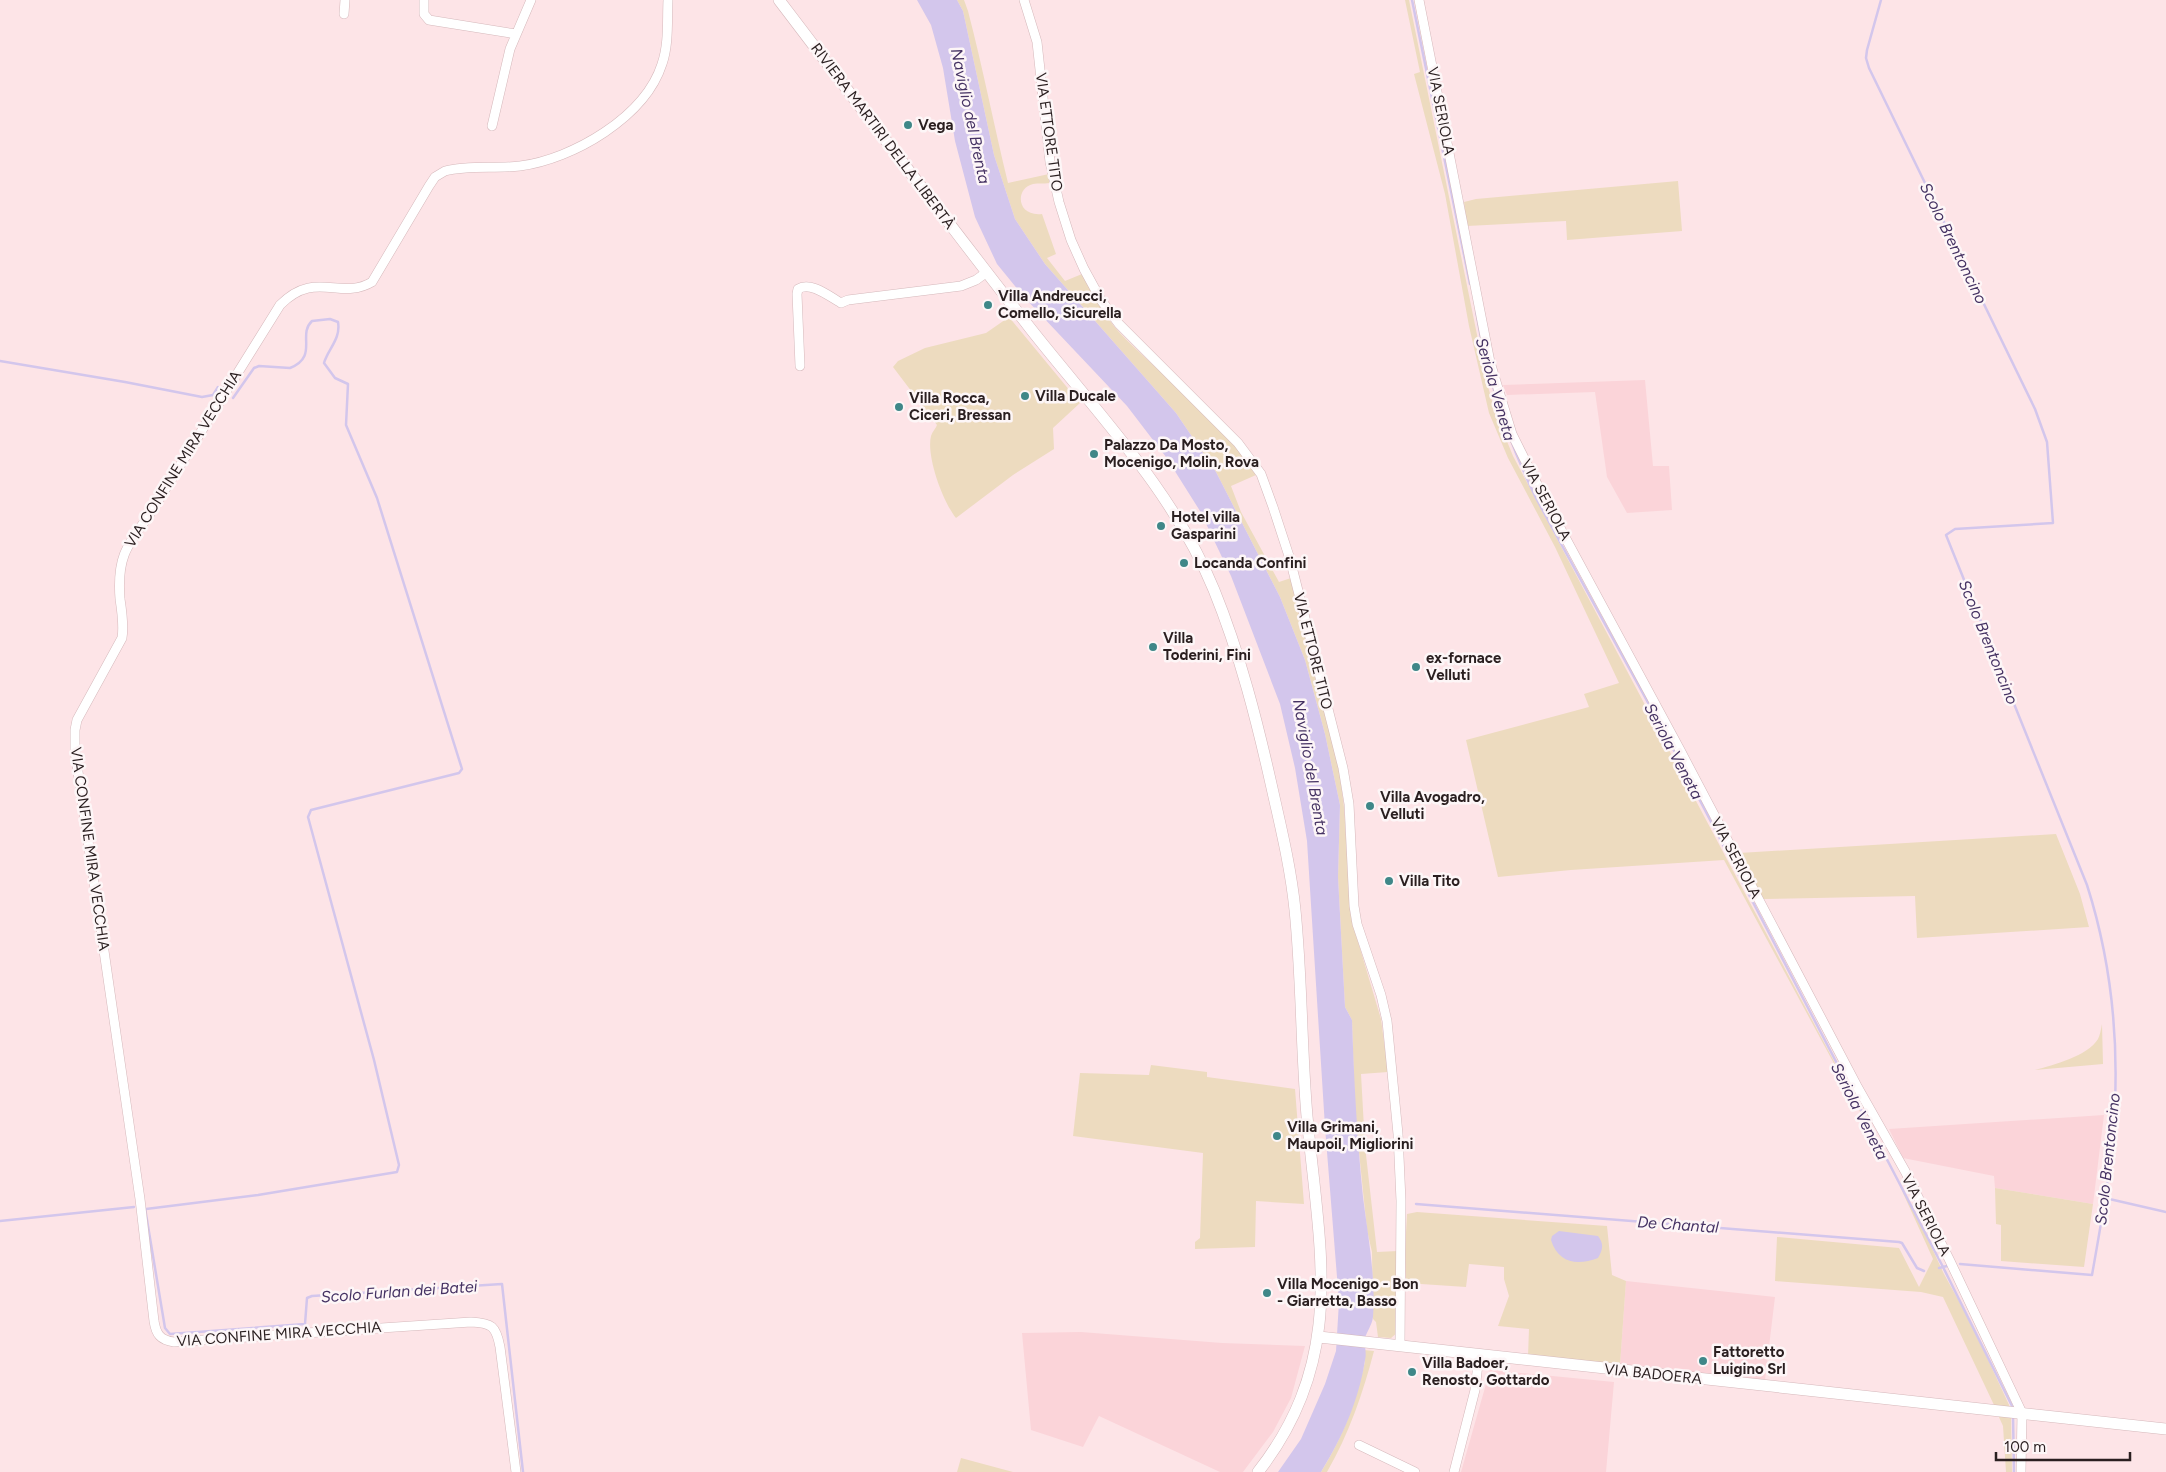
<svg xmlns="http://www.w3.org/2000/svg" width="2166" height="1472" font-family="Figtree,sans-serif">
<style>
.built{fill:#fbd4d9}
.green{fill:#eddbbf}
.water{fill:#d3c6ec}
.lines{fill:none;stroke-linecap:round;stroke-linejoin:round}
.stream{stroke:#d3c6ec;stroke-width:2.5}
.minor-casing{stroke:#d5b8bb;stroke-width:10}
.major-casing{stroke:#d5b8bb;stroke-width:12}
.minor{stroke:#fff;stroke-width:9}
.major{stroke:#fff;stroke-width:11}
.poi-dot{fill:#3f8788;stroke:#fdf6f7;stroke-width:2}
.labels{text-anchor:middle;stroke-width:5;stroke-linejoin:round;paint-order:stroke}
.street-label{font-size:15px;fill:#2a1f20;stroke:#fdf6f7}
.poi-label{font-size:15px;font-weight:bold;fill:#2a1f20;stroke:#fdf6f7;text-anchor:start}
.water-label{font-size:16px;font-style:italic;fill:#453263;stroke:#fdf6f7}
</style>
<rect width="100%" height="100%" fill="#fde4e7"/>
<path class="built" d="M1645,380L1653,466H1669L1672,510L1627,513L1607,477L1595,392L1507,395L1503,385Z
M2104,1115L2093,1204L1995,1188L1994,1176L1903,1158L1889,1129Z
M1626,1281L1775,1297L1765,1380L1620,1365Z
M1081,1332L1222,1343L1305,1346L1291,1398L1273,1432L1243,1472H1220L1099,1416L1083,1447L1031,1430L1022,1333Z
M1490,1370L1614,1382L1606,1472H1461Z"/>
<path class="green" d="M957,0H964L968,11C983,68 994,126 1008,183L1049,174V183C1044,184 1038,183 1033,184C1015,188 1016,217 1042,214L1056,254L1047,258L1065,281L1082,274C1093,294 1104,315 1119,332C1163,379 1225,419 1256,475L1231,486L1241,512L1279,582L1291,578L1327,715L1340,776L1344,807L1351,918L1381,1019L1388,1072L1361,1074L1365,1146L1377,1252L1398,1251V1332L1391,1338L1378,1337L1376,1322L1373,1319L1372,1252L1367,1230L1355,1113L1352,1020L1345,1007L1338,877L1340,805L1325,734L1305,660L1280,597L1216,472L1176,413L1045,264L1015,219L994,155L963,11Z
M1405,0H1409L1486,379L1495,412L1513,456L1922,1227L1944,1274L1971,1323L2010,1407L1994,1405L1943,1297L1921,1292L1775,1281L1777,1237L1899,1248L1919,1287L1933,1259L1898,1182L1724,860L1571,870L1498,877L1466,740L1589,707L1584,694L1619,683L1555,547L1508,458L1489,413L1469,326L1445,194L1414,74L1420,72Z
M1678,181L1682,231L1567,240L1566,221L1467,226L1464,202L1476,199Z
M1009,317L1080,403L1053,428L1054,449L1013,475L956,518C943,502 926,456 931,436C932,432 936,428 937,425L893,367L898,361L925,348L986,333Z
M2056,834L2080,894L2089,927L1917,938L1915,896L1763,899L1739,853Z
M2102,1024L2103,1064L2035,1070C2053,1065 2088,1056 2098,1039C2100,1035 2101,1029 2102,1024Z
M1151,1065L1207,1072V1077L1295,1089L1304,1204L1256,1201L1255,1247L1195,1249V1242L1200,1238L1203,1153L1073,1136L1080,1073L1149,1075Z
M1995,1188L2093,1204L2084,1267L2001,1261V1225L1996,1224Z
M1417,1212L1607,1226L1612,1275L1626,1281L1620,1365L1528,1356L1529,1329L1498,1326L1509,1296L1504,1279V1267L1469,1264L1466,1287L1406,1283L1405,1252L1407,1214Z
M1364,1350L1374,1351C1363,1393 1349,1434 1327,1472H1321C1339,1443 1352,1413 1360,1380C1363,1370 1367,1360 1364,1350Z
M1998,1415L2011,1417L2012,1472H2006L2003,1426Z
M961,1458L1013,1472H957Z"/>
<path class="water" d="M917,0H957L963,11L994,155L1015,219L1045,264L1176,413L1216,472L1280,597L1305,660L1325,734L1340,805L1338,877L1345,1007L1352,1020C1354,1080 1357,1137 1363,1197C1368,1237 1376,1277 1373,1317C1372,1325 1367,1331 1365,1338C1364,1346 1367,1353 1365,1360C1359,1400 1342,1438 1321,1472H1278L1301,1439L1325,1384L1336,1351L1339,1302L1325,1127L1307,841L1295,768L1280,704L1231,576L1200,511L1166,457L1127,406L1023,296L997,264L975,217L955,141L943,68L931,25Z
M1559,1231L1598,1236C1604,1244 1603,1249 1598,1258C1577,1266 1558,1263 1551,1240L1552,1236Z"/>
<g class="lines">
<path class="stream" d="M1412,0L1470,284
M1881,0L1867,50L1866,58L1869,68L2035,409L2047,442L2053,523L1955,529L1946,535L2087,885C2109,954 2118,1029 2115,1102C2113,1160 2102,1218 2092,1275L1960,1264
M1476,311L1485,360
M0,361L125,382L202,397L213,395L218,387
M1489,373C1501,418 1515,455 1536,498L1669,741L1943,1267L2013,1408
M2105,1198L2166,1212
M1416,1204L1899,1242L1902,1243L1917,1268L1924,1271
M145,1208L165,1328L170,1334L305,1324L307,1298L312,1296L502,1284L523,1472
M146,1209L258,1195L397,1172L399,1165L374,1060L308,817L311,810L459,773L462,769L377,498L346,425L348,384L335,378L324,363C328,349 341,339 338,322L330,319L312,321C297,335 319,356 290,368L259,366L254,368L233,398
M0,1221L134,1207
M1939,1268L1947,1266
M2013,1416L2014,1472"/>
<defs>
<path id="minor" d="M424,0V14L429,20L516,34
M1024,0L1037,42L1050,162L1059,202L1071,240L1084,269L1101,300L1119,324L1238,443L1261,474L1273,507L1290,559L1343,768L1349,804L1354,906L1357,924L1381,995L1387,1021L1398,1134L1401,1201L1400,1346
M1419,0L1490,362L1512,434L1545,500L1680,750L1858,1088L1905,1171L1950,1261L2022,1413L2021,1472
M344,14L345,0
M492,126L510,49L531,0
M800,366L797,294L798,289C811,281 830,297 841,303L848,300L961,286L976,280L987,272
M1359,1445L1415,1472
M516,1472L500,1347C496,1326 492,1323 471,1322L174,1342C160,1340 156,1334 154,1321L140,1199L75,751V730L77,720L122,638C124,626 122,612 120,599C117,560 125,547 148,517L280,305C315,269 340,301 372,282L429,186L435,177L445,171C469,165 495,169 520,166C573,159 645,117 662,64C669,44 667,21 668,0
M1454,1472L1475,1390L1479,1355"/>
<path id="major" d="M779,0C862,109 945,219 1030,328C1096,412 1173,490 1214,590C1240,654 1257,721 1272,788C1281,828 1291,869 1295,910C1302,978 1301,1047 1307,1116C1319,1249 1348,1357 1258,1472
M1319,1337L2166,1429"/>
</defs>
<use href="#minor" class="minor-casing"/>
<use href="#major" class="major-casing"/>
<use href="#minor" class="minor"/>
<use href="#major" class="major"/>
</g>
<g class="poi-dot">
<circle cx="908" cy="125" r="5"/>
<circle cx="988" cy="305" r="5"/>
<circle cx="1025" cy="396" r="5"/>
<circle cx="899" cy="407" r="5"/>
<circle cx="1094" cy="454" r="5"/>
<circle cx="1161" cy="526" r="5"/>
<circle cx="1184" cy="563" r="5"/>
<circle cx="1153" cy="647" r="5"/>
<circle cx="1416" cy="667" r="5"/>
<circle cx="1370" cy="806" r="5"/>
<circle cx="1389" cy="881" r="5"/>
<circle cx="1277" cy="1136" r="5"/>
<circle cx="1267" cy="1293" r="5"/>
<circle cx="1703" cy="1361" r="5"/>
<circle cx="1412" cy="1372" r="5"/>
</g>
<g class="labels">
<g class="street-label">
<text transform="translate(1441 111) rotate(79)" y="5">VIA SERIOLA</text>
<text transform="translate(1049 132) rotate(82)" y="5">VIA ETTORE TITO</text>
<text transform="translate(883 136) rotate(53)" y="5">RIVIERA MARTIRI DELLA LIBERTÀ</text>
<text transform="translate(183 459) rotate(-58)" y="5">VIA CONFINE MIRA VECCHIA</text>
<text transform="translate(1546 500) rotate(62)" y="5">VIA SERIOLA</text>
<text transform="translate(1313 651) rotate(76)" y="5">VIA ETTORE TITO</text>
<text transform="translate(90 849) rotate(82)" y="5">VIA CONFINE MIRA VECCHIA</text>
<text transform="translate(1736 858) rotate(62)" y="5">VIA SERIOLA</text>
<text transform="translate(1926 1215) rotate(63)" y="5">VIA SERIOLA</text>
<text transform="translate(279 1334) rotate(-4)" y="5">VIA CONFINE MIRA VECCHIA</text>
<text transform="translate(1653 1374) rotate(6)" y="5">VIA BADOERA</text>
</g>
<g class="poi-label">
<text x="918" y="130">Vega</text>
<text x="998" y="301">Villa Andreucci,<tspan x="998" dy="17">Comello, Sicurella</tspan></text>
<text x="1035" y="401">Villa Ducale</text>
<text x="909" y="403">Villa Rocca,<tspan x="909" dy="17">Ciceri, Bressan</tspan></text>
<text x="1104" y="450">Palazzo Da Mosto,<tspan x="1104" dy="17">Mocenigo, Molin, Rova</tspan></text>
<text x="1171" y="522">Hotel villa<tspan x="1171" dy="17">Gasparini</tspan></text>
<text x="1194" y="568">Locanda Confini</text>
<text x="1163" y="643">Villa<tspan x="1163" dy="17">Toderini, Fini</tspan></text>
<text x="1426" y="663">ex-fornace<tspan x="1426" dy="17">Velluti</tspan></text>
<text x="1380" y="802">Villa Avogadro,<tspan x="1380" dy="17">Velluti</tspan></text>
<text x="1399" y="886">Villa Tito</text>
<text x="1287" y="1132">Villa Grimani,<tspan x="1287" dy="17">Maupoil, Migliorini</tspan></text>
<text x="1277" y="1289">Villa Mocenigo - Bon<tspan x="1277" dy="17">- Giarretta, Basso</tspan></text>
<text x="1713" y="1357">Fattoretto<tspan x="1713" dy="17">Luigino Srl</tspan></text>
<text x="1422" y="1368">Villa Badoer,<tspan x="1422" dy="17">Renosto, Gottardo</tspan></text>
</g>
<g class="water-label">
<text transform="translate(971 116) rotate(78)" y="6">Naviglio del Brenta</text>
<text transform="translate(1954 243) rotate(64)" y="6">Scolo Brentoncino</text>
<text transform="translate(1496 389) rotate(74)" y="6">Seriola Veneta</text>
<text transform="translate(1989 642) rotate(68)" y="6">Scolo Brentoncino</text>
<text transform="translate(1674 751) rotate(62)" y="6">Seriola Veneta</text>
<text transform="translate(1311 767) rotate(80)" y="6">Naviglio del Brenta</text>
<text transform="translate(1860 1111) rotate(63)" y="6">Seriola Veneta</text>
<text transform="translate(2107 1159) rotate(-84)" y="6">Scolo Brentoncino</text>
<text transform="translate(1678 1224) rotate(4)" y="6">De Chantal</text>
<text transform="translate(399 1291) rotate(-4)" y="6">Scolo Furlan dei Batei</text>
</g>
</g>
<path d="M1996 1452v8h134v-8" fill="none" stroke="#2a1f20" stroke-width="2.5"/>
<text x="2004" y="1452" font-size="15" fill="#2a1f20" stroke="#fdf6f7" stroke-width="4" paint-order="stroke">100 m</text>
</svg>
